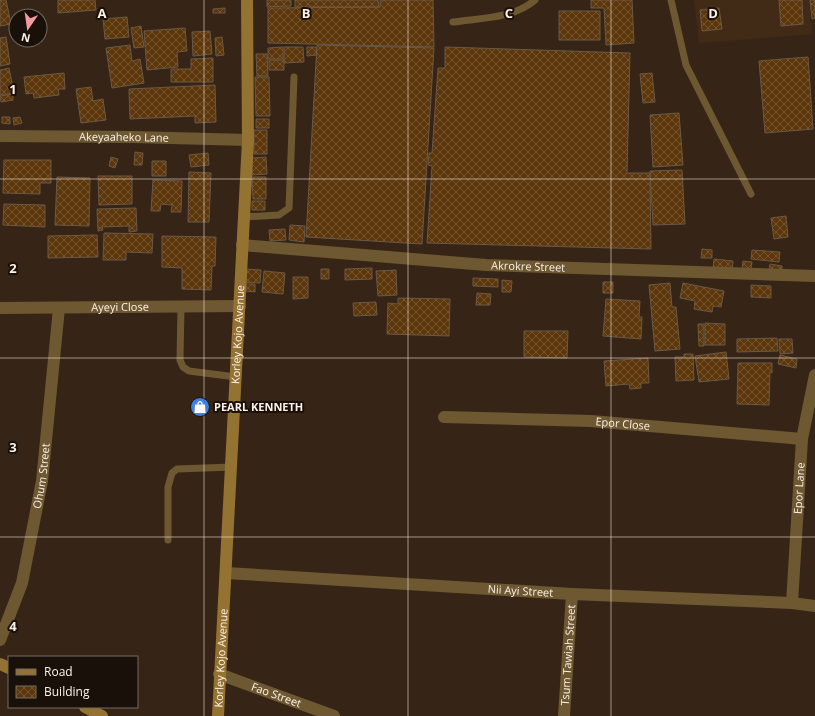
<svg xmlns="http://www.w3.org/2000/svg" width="815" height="716" font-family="'Open Sans',sans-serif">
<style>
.built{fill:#412b17}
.building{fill:url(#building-cross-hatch);stroke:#6a5847}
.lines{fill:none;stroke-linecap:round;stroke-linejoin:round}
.lane{stroke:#6e5832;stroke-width:7}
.street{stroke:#6e5832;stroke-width:12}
.secondary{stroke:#947231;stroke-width:12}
.grid{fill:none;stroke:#fdf1e8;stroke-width:1;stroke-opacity:0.55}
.labels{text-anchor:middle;stroke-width:4;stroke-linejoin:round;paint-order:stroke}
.street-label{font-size:11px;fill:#fdf1e8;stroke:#181009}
.poi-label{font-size:11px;font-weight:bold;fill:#fdf1e8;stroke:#181009;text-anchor:start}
.grid-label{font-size:13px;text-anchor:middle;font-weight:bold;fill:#fdf1e8;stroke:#181009;stroke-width:4;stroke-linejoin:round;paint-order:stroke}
</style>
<defs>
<pattern id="building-cross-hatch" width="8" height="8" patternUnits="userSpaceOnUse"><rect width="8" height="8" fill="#5d370c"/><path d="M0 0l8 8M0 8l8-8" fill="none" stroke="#75542f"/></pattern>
</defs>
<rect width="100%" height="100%" fill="#362516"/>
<path class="built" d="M694,0H809L812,34L699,43Z"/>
<path class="building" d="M0,0H6L11,24L0,26Z
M58,0H95L96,10L58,13Z
M267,0H291V6L267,7Z
M295,0H378L379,7H295Z
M380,0H433L434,47L268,43V8L380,7Z
M591,0H632L634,43L606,45L604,8H591Z
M779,0H802L803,24L781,26Z
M810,0H815V18L812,19Z
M225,8V13H213V9Z
M719,8L722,29L702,31L700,10Z
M559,11H600V40H559Z
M127,17L129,37L105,39L103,19Z
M141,26L144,47L134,48L131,28Z
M185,28L187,51L177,52L178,67L147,70L144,31Z
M210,31L212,54L193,56L192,32Z
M6,37L10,64L0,66V38Z
M222,37L224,55L216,56L215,38Z
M130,45L132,61L140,59L144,83L112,88L106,48Z
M317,45L434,48L422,244L306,237Z
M283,47V59H268V48Z
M284,47H303L304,62L284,63Z
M307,47H316L317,55L307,56Z
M445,47L630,53L627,173H650L651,249L427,243L432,166L428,165L429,153H432L438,68H445Z
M256,54H267L268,76H257Z
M808,57L813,129L765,133L759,61Z
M213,58V82H171V69H191V59Z
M269,60H284V70H269Z
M9,68L14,93L0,95V70Z
M64,73L65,89H58L59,95L34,98L33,93L26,94L24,77Z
M652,73L655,102L643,103L640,74Z
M255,77H269L270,116H256Z
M215,85L216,122L195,123V116L130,119L129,89Z
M91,87L93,101L103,99L106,120L81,123L76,89Z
M13,94V100L1,102L0,96Z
M679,113L683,165L653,167L650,115Z
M2,117H10V124L2,123Z
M20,117L22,123L14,125L13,118Z
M256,119H269V128H256Z
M254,130H267V154H254Z
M135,152L143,153L142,165H134Z
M208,153L209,165L191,167L189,155Z
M111,157L118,159L115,168L109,166Z
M266,157L267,174L252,175L251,158Z
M4,160H51V183H40V194L3,193Z
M152,161H166V176H152Z
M682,170L685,224L653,225L650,171Z
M189,172L211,173L209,222H188Z
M98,176H132V204L99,205Z
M57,177L90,178L89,226L55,225Z
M252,177H266V199H253Z
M153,180L182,181L181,212H171L172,205L161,204L160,211H151Z
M252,201H265V210H252Z
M4,204L45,205V227L3,225Z
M136,208L137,231L129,232V226L102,227L103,230L98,231L97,209Z
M786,216L788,237L774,239L771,218Z
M290,225L305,226L304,242L289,240Z
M285,229L286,240L270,241L269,230Z
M104,233L153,234L152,253L126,252V260H103Z
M97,235L98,257L48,258V236Z
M162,236L216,237L215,266H212L211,290L182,289V268L162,267Z
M702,249L712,250V258H701Z
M752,250L780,252L779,262L751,259Z
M714,259L733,261L732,271L713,269Z
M743,261L752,262L751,270L742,269Z
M770,264L782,266V271L769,270Z
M372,268V279L345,280V269Z
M245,269L261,270L260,283L244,282Z
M321,269H329V279H321Z
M396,270L397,295L378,296L376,271Z
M264,271L285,273L283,294L262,292Z
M293,277H308V298L293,299Z
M473,278L498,279V287L473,286Z
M502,280L512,281L511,292H502Z
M603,282H613V293H603Z
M670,283L672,307H676L680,349L655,351L649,285Z
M683,283L724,291L721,307L713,306L712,312L694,309L695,301L680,298Z
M245,284H255V292L245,291Z
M751,285L771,286V298L751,297Z
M477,293L491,294L490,305H476Z
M398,298L450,299L449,336L387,334L388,303L398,304Z
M606,299L640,301L639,317H642L641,339L603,336Z
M376,302L377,315L354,316L353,303Z
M705,323L725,324V345H705Z
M698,324H704V346H699Z
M524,331H568L567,358L524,357Z
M777,338L778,351L737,352V339Z
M779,339H792L793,353L780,354Z
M726,352L729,379L699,382L695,356Z
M684,354H693L694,380L676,381L675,357H684Z
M780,355L797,359L796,368L778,364Z
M648,358L649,383H641V388L630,389L629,384L606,386L604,361Z
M738,363H772V373L770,372L769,405L737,404Z"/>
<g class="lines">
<path class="lane" d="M671,0L686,65L751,194
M453,22C480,18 513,19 535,0
M243,217L279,215L289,208L294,77
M181,307L180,360L183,367L189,371L236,377
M168,540V487L172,473L177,469L232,467"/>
<g class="street">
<path id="s1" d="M0,136L133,137L248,140"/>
<path id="s2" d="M242,245L486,265L815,276"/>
<path id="s3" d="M0,308L240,306"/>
<path id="s4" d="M444,417L591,421L802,439"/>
<path id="s5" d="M226,573L572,594L792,603L815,606"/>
<path id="s6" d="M792,603L802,439L815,375"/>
<path id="s7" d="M0,640L22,583L42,481L59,308"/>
<path id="s8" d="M219,674L334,716"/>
<path id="s9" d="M564,716L572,594"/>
</g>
<g class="secondary">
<path d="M0,664L9,668"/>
<path d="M85,707L102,716"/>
<path id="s10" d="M218,716L248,140L247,0"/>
</g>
</g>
<path class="grid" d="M204,0V716M408,0V716M611,0V716M0,179H815M0,358H815M0,537H815"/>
<defs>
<symbol id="shop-disc" viewBox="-11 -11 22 22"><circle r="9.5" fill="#3f7fe0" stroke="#181009"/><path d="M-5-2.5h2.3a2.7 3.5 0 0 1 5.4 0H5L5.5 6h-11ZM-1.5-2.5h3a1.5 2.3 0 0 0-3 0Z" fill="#fff"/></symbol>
</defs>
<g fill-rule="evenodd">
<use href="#shop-disc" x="189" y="396" width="22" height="22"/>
</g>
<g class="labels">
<g class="street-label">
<text dy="4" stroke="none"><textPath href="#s1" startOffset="124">Akeyaaheko Lane</textPath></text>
<text dy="4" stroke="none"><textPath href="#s2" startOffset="287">Akrokre Street</textPath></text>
<text dy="4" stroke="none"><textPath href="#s3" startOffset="120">Ayeyi Close</textPath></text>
<text dy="4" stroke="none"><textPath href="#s10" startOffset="382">Korley Kojo Avenue</textPath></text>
<text dy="4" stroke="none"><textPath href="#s4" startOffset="179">Epor Close</textPath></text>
<text dy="4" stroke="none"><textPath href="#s7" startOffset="170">Ohum Street</textPath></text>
<text dy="4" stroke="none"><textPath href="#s6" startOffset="115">Epor Lane</textPath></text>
<text dy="4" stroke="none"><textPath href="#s5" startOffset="295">Nii Ayi Street</textPath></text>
<text dy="4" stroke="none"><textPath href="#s9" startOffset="61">Tsum Tawiah Street</textPath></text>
<text dy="4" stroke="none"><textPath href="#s10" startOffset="58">Korley Kojo Avenue</textPath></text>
<text dy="4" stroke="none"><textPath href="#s8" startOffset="61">Fao Street</textPath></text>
</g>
<g class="poi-label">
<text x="214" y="411">PEARL KENNETH</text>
</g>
</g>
<g class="grid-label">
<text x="102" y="18">A</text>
<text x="306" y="18">B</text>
<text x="509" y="18">C</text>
<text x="713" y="18">D</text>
<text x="13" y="94">1</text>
<text x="13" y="273">2</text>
<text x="13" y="452">3</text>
<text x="13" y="631">4</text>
</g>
<rect x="8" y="656" width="130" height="52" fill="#181009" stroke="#746a62"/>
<rect x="16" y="669" width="20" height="6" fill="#947231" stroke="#746a62"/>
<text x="44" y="676" font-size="12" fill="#fdf1e8">Road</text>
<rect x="16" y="686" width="20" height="12" fill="url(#building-cross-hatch)" stroke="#746a62"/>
<text x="44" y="696" font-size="12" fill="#fdf1e8">Building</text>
<g transform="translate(28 28) rotate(193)"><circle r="19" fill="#181009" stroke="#746a62"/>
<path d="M0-3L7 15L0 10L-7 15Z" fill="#f59b9e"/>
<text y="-6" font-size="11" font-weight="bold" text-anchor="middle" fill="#fdf1e8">N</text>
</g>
</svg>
